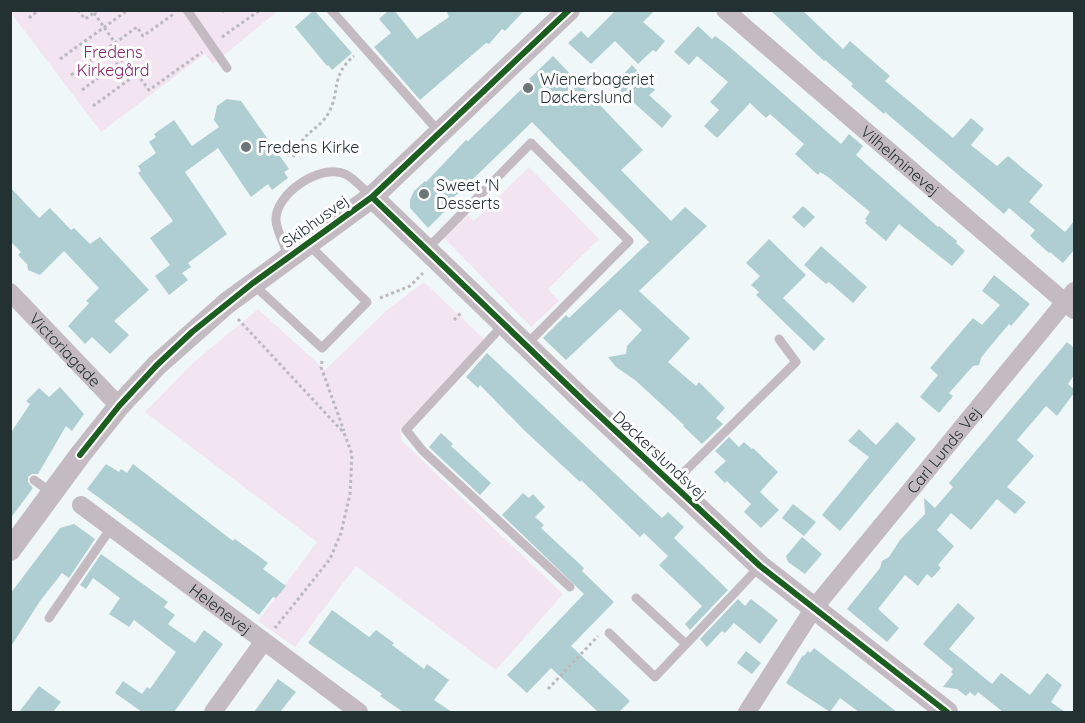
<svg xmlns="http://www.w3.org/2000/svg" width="1085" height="723" font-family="Quicksand,sans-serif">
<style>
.green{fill:#f3e4f2}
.building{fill:#aeced2}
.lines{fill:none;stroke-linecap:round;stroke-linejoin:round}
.path{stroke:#bab9bd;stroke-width:3;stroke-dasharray:3 3;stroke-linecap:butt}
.service{stroke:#c4bac2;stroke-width:9}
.minor{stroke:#c4bac2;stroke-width:18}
.tertiary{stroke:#c4bac2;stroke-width:22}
.cycleway-casing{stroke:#fff;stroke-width:10}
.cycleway{stroke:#1b5e20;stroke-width:6}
.poi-dot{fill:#6b7678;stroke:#fff;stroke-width:2}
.labels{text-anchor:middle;stroke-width:6;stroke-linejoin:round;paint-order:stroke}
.park-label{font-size:16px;fill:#842671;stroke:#fff}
.poi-label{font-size:16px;fill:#233133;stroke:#fff;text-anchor:start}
.street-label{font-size:16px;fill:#233133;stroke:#fff}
</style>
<rect width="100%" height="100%" fill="#f0f7f9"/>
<path class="green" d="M11,10L278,11L213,64L205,54L101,132L11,13Z
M529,167L599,239L548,289L559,301L531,327L443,237L467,214L474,221Z
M424,282L485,340L400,430L402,441L563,594L496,670L356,566L295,647L258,621L317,542L145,412L194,362L258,309L325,370L387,310Z"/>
<path class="building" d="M314,10L352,53L332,70L328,65L327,66L295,27Z
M389,10H394L417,39L449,17L446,10H525L505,31L502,29L489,44L486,43L420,100L374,47L391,33L379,19Z
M616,10H655L643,22L665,41L656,52L653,50L638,64L615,41L591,64L568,43L581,31L588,38Z
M770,10H802L843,49L850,41L890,76L885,81L953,138L971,118L984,129L971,145L997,166L1008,156L1043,185L1029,202L1065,232L1074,221V250L1063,263L1050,252L1049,253L1030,236L1035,230L1009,208L1004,214L885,112L884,114L851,86L853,84L825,60L824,61Z
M698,26L712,39L715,36L726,44L841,144L849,134L863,146L856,155L938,227L939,226L957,241L956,243L965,251L952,266L899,224L886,241L865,223L867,221L865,219L870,212L828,177L820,172L818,175L795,154L804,144L770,114L766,118L750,103L717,138L704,126L719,110L710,102L728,82L697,56L689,65L674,52Z
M553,56L643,150L621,170L671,221L685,207L707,226L639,291L690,338L668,362L696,386L699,382L725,408L716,418L723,424L702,444L683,426L684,425L635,380L616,367L608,357L626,354L627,346L642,330L620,309L566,360L543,338L566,315L569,318L649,242L532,122L448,203L450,206L428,228L410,208V200L414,191L425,181L426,182L466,140L468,141L531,80L529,79Z
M632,65L655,90L649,95L672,116L662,128L614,85Z
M227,99L241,101L289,169L284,172L288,178L272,190L268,184L251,197L218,148L185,172L227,234L188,263L191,267L182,273L188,280L169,295L155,276L170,265L150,238L173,221L138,173L141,171L138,166L156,153L149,142L156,137L154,134L174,120L192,146L219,127L214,120L217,106Z
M10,187L39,218L50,208L71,230L74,228L90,244L100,237L149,290L114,321L129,335L110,354L92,337L85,344L68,326L89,303L86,301L99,288L64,251L40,275L28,270L27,264L18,255L21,252L10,241Z
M803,206L815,217L804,228L792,217Z
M769,239L806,275L783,298L825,339L814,351L756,295L759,292L751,285L760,276L746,263Z
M821,246L867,287L853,303L829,282L826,284L804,265Z
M994,275L1030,304L1011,326L1009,324L988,349L981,358L979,365L973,366L949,393L953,396L939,413L920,397L938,375L930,368L973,318L982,325L1000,305L982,291Z
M1067,342L1074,348V375L1068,384L1074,389V393L1057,416L1046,406L1017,440L1034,456L1007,487L1026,502L1015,514L997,499L971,530L951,513L937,530L954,546L938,565L941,568L932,578L927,574L918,586L905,575L878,609L899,628L887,642L847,609L880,568L882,561L889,557L900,540L925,514L924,498L935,508L953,487L949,483Z
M487,353L662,518L668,512L684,527L674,538L728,590L690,630L685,624L702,606L659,565L668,556L644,533L640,537L581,480L580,482L525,431L480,385L478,388L466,377Z
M60,387L84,414L72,431L66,426L38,474H32L28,477V482L33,488L10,519V434L30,404L26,401L39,388L49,397Z
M897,422L916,439L840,531L822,515L869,457L848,441L859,429L876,445Z
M441,433L453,444L451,446L491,483L480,495L429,447Z
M729,437L739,447L744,442L752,449L753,448L778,472L760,492L779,510L761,528L744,512L751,504L727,481L725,483L714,472L726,461L715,451Z
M106,464L119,472L121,469L127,473L133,464L233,541L235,539L268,563L263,569L286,586L276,598L273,597L259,615L87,489Z
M523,493L529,498L533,494L545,507L535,517L544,525L541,528L584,568L582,571L614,602L571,646L630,701L619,712H598L551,668L527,693L507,675L584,594L502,515Z
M793,504L816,522L804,536L782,518Z
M74,524L95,539L69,578L62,573L40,601L10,648V594L60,528Z
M802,537L822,554L805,574L788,562L786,556Z
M101,554L168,602L164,607L175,615L168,624L195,643L204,630L223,644L174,712H142L115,693L123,681L142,694L147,687L150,689L176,652L134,620L129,627L109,614L120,598L93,578L86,589L80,585Z
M738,599L745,606L751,599L778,620L760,644L734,623L725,633L722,631L707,647L700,639Z
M958,603L975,618L949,649L992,684L1001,673L1030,695L1047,673L1062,685L1051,702L1065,712H1003L978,692L975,696L970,692L966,696L957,689L943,687L953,674L951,672L953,669L923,644Z
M332,610L369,637L376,630L394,643L392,645L424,669L427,664L449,680L434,700L452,712H403L380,696L382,694L308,643Z
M814,648L858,682L897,712H859L840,698L830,712L786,683L803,655L804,656L808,651L810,653Z
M746,651L761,663L752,674L737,663Z
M278,679L296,692L280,712H254Z
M39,686L61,702L53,712H19Z"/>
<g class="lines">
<path class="path" d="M78,10L85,19L98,10
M222,12L224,10
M29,18L39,10
M222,37L260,10
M60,59L128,10
M137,74L149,90L202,52
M71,75L137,27L143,36L175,13
M82,90L125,58
M93,106L137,74L94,13
M293,157C296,152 298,145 302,141C310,130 320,127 328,114C341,91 330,76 354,56
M380,298L410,286L423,273
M238,319L344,433L352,454L350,494L341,533L330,559L275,628
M454,320L462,312
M322,361L321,367L344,431
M548,689L598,636"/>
<path class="service" d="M187,10L227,68
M331,10L440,133
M427,249L531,143L629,241L526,345
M289,257C285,246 277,232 276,221C274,194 321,163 345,174C354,178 363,189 371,196
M254,285L322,348L367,302L309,245
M504,324L406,430L423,451L570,587
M34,480L52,493
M673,483L796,362L779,339
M636,598L686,644
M49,618L111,528
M609,633L655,677L760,566"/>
<g class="minor">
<path id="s1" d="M725,10L1074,310"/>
<path id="s2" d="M10,292L119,406"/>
<path id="s3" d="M81,505L359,712"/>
<path d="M213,712L264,641"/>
<path id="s4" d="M747,712L814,608L1074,291"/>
</g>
<path class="tertiary" d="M372,197L588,405L760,566L947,712
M10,550L80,455L119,406L157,365L227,303L372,197L569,10"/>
<defs>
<path id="cycleway" d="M372,197L588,405L760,566L947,712
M80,455L119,406L157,365L192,332L253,283L372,197L569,10"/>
</defs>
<use href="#cycleway" class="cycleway-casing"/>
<use href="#cycleway" class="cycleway"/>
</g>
<g class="poi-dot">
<circle cx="528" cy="88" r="6"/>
<circle cx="246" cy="147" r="6"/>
<circle cx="424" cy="194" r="6"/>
</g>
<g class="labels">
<g class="park-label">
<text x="113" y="58">Fredens<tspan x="113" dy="18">Kirkegård</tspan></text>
</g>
<g class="poi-label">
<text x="540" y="85">Wienerbageriet<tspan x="540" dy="18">Døckerslund</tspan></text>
<text x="258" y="153">Fredens Kirke</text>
<text x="436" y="191">Sweet 'N<tspan x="436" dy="18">Desserts</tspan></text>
</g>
<g class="street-label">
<text dy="6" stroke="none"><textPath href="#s1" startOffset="231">Vilhelminevej</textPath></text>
<text transform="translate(315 221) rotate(-36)" y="6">Skibhusvej</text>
<text dy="6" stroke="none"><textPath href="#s2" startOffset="80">Victoriagade</textPath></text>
<text dy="6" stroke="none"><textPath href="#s4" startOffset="328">Carl Lunds Vej</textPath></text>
<text transform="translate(660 455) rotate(43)" y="6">Døckerslundsvej</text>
<text dy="6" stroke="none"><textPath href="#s3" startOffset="174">Helenevej</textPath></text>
</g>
</g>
<rect width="1085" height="723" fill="none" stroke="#233133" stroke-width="24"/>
</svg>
